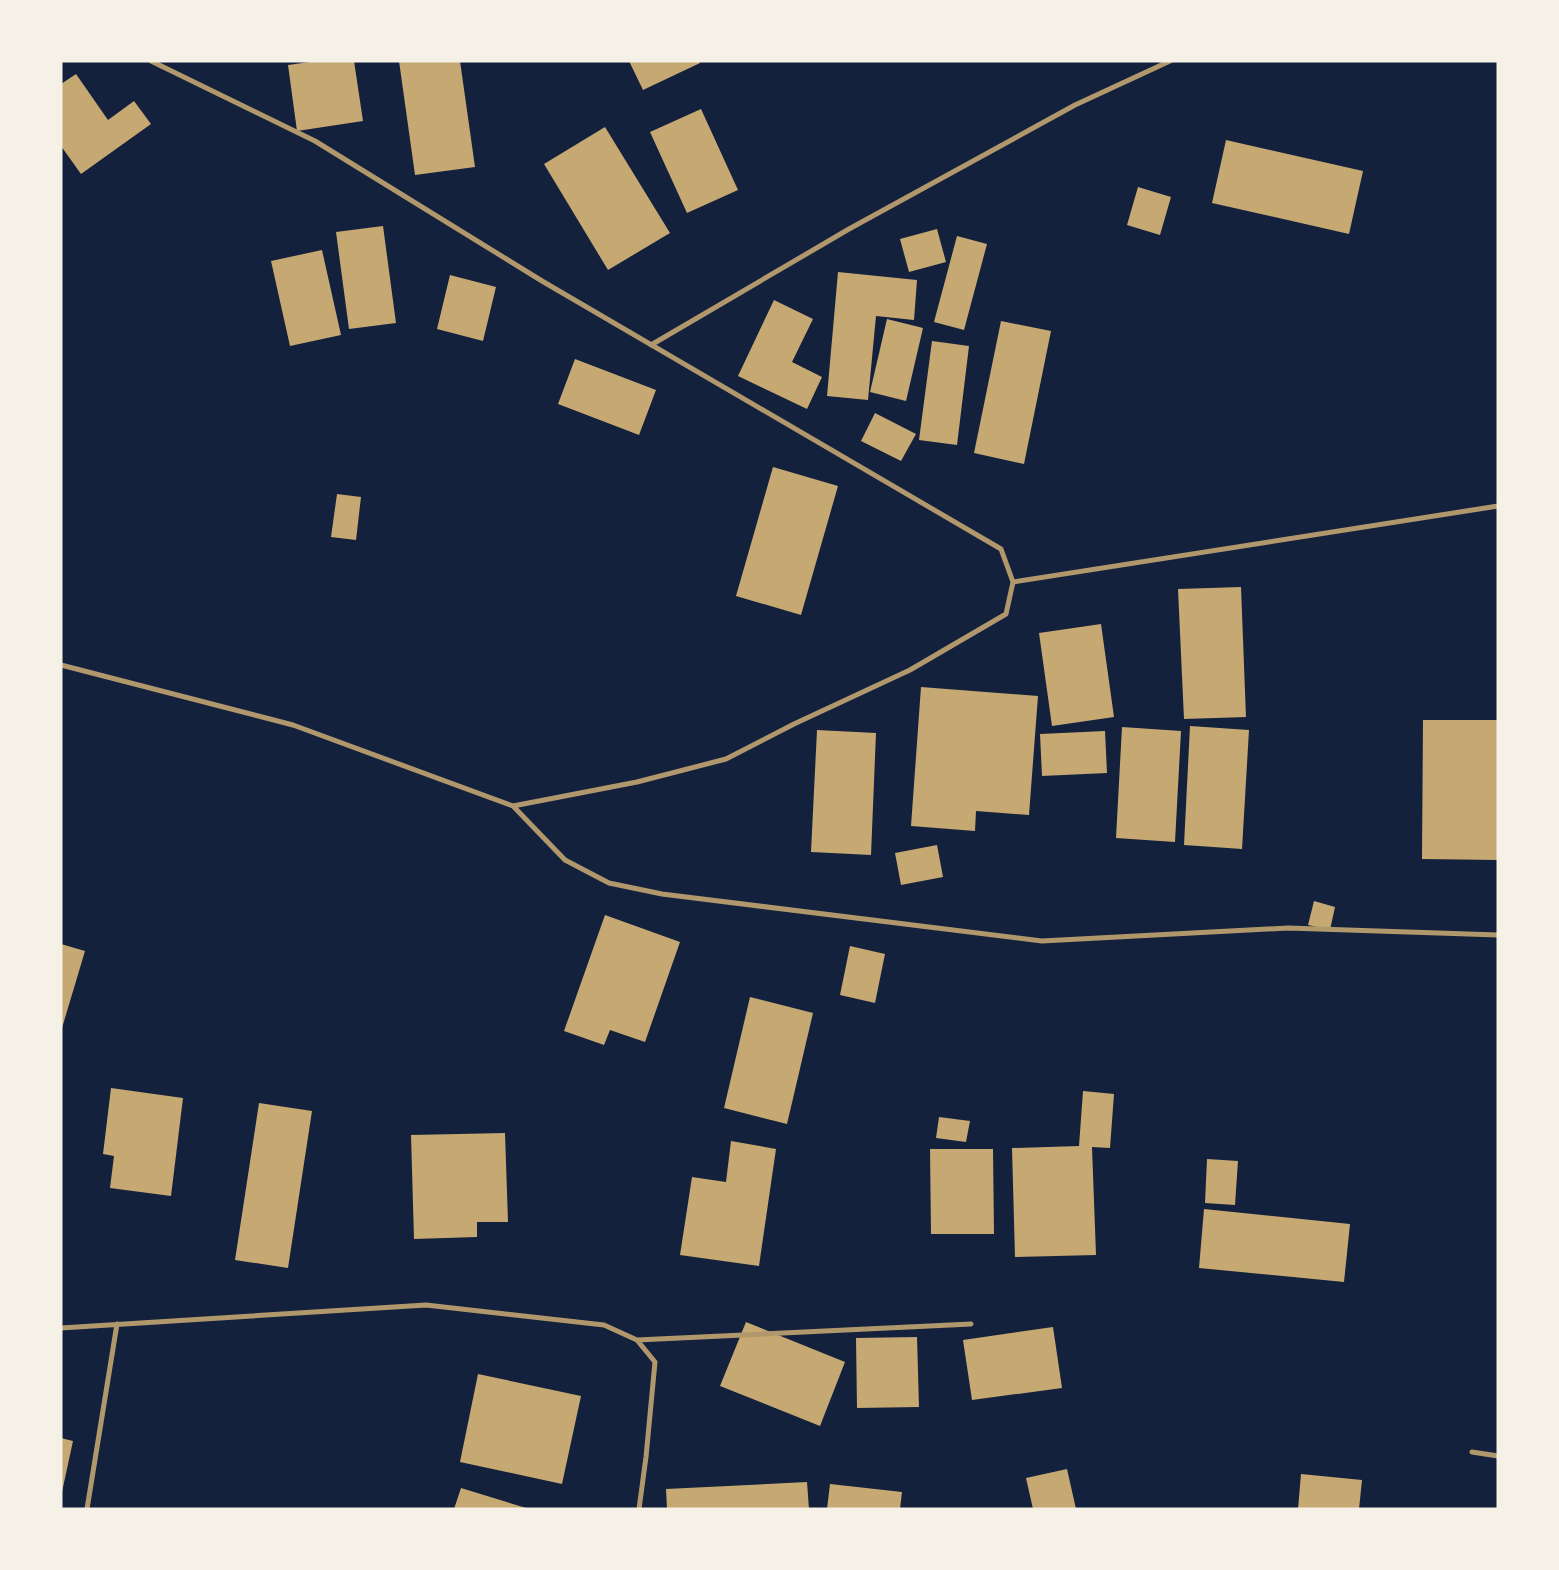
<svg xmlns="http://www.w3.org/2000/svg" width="1559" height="1570" font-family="Overpass,sans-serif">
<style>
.building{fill:#c6a872}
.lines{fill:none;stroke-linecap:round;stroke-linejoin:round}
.minor{stroke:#b1986c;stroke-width:5}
</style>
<rect width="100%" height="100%" fill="#14213d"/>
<path class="building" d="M317,61H354L363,121L297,131L288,65Z
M399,61H460L475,167L415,175Z
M629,61H699L700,63L643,90Z
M76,74L108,120L134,101L151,124L81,174L61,146V84Z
M701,109L738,190L687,213L650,132Z
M605,127L670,233L608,270L544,164Z
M1226,140L1363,171L1349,234L1212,203Z
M1138,187L1171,197L1160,235L1127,225Z
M383,226L396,323L349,329L336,232Z
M937,229L946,262L909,272L900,239Z
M957,236L987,244L964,330L934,322Z
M322,250L341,335L290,346L271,261Z
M838,272L917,280L914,320L876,316L868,400L827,396Z
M450,275L496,287L483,341L437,329Z
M774,300L813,319L792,362L822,377L807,409L738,376Z
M887,319L923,328L906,401L870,392Z
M1001,321L1051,331L1024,464L974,453Z
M932,341L969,346L957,445L919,440Z
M575,359L656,390L639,435L558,404Z
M875,413L916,434L901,461L861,441Z
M773,467L838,486L801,615L736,596Z
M337,494L361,497L356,540L331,537Z
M1241,587L1246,717L1184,719L1178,589Z
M1101,624L1114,717L1052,726L1039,633Z
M921,687L1038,696L1029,815L976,811L975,831L911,826Z
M1423,720H1498V860L1422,859Z
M1190,726L1249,730L1242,849L1184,845Z
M1122,727L1181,731L1175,842L1116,838Z
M817,730L876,733L871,855L811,852Z
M1105,731L1107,773L1042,776L1040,734Z
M937,845L943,877L901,885L895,853Z
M1314,901L1335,907L1330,930L1308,925Z
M605,915L680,942L645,1042L610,1030L604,1045L564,1031Z
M61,944L85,951L62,1028H61Z
M850,946L885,954L875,1003L840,995Z
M750,997L813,1013L787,1124L724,1108Z
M111,1088L183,1098L171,1196L110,1188L114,1156L103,1154Z
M1083,1091L1114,1094L1110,1148L1092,1147L1096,1255L1015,1257L1012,1148L1079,1146Z
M259,1103L312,1111L288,1268L235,1260Z
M939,1117L970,1121L966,1142L936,1138Z
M505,1133L508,1222H477V1237L414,1239L411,1135Z
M731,1141L776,1149L759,1266L680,1255L692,1177L726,1182Z
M930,1149H993L994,1234H931Z
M1207,1159L1238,1161L1235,1205L1205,1203Z
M1204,1209L1350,1224L1344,1282L1199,1268Z
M746,1322L845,1362L820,1426L720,1386Z
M1053,1327L1062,1388L972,1400L963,1340Z
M917,1337L919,1407L857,1408L856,1338Z
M478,1374L581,1396L562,1484L460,1462Z
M61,1438L73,1441L62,1492H61Z
M1067,1469L1076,1509H1033L1026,1478Z
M1301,1474L1362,1480L1359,1509H1298Z
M807,1482L809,1509H667L666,1489Z
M830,1484L902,1492L900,1509H827Z
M461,1488L526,1508L525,1509H454Z"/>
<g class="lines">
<path class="minor" d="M151,61L315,141L542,281L1001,549L1013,582L1006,614L910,670L794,724L726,759L637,782L513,806
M651,345L849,229L1075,105L1170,61
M1013,582L1498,506
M61,665L293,725L513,806L565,860L609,883L662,894L1042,941L1288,928L1498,935
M61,1328L426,1305L604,1325L637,1340L655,1362L646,1457L639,1509
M637,1340L971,1324
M1472,1452L1498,1456
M87,1509L117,1324"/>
</g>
<rect width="1559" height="1570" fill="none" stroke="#f6f1e7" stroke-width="125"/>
</svg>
